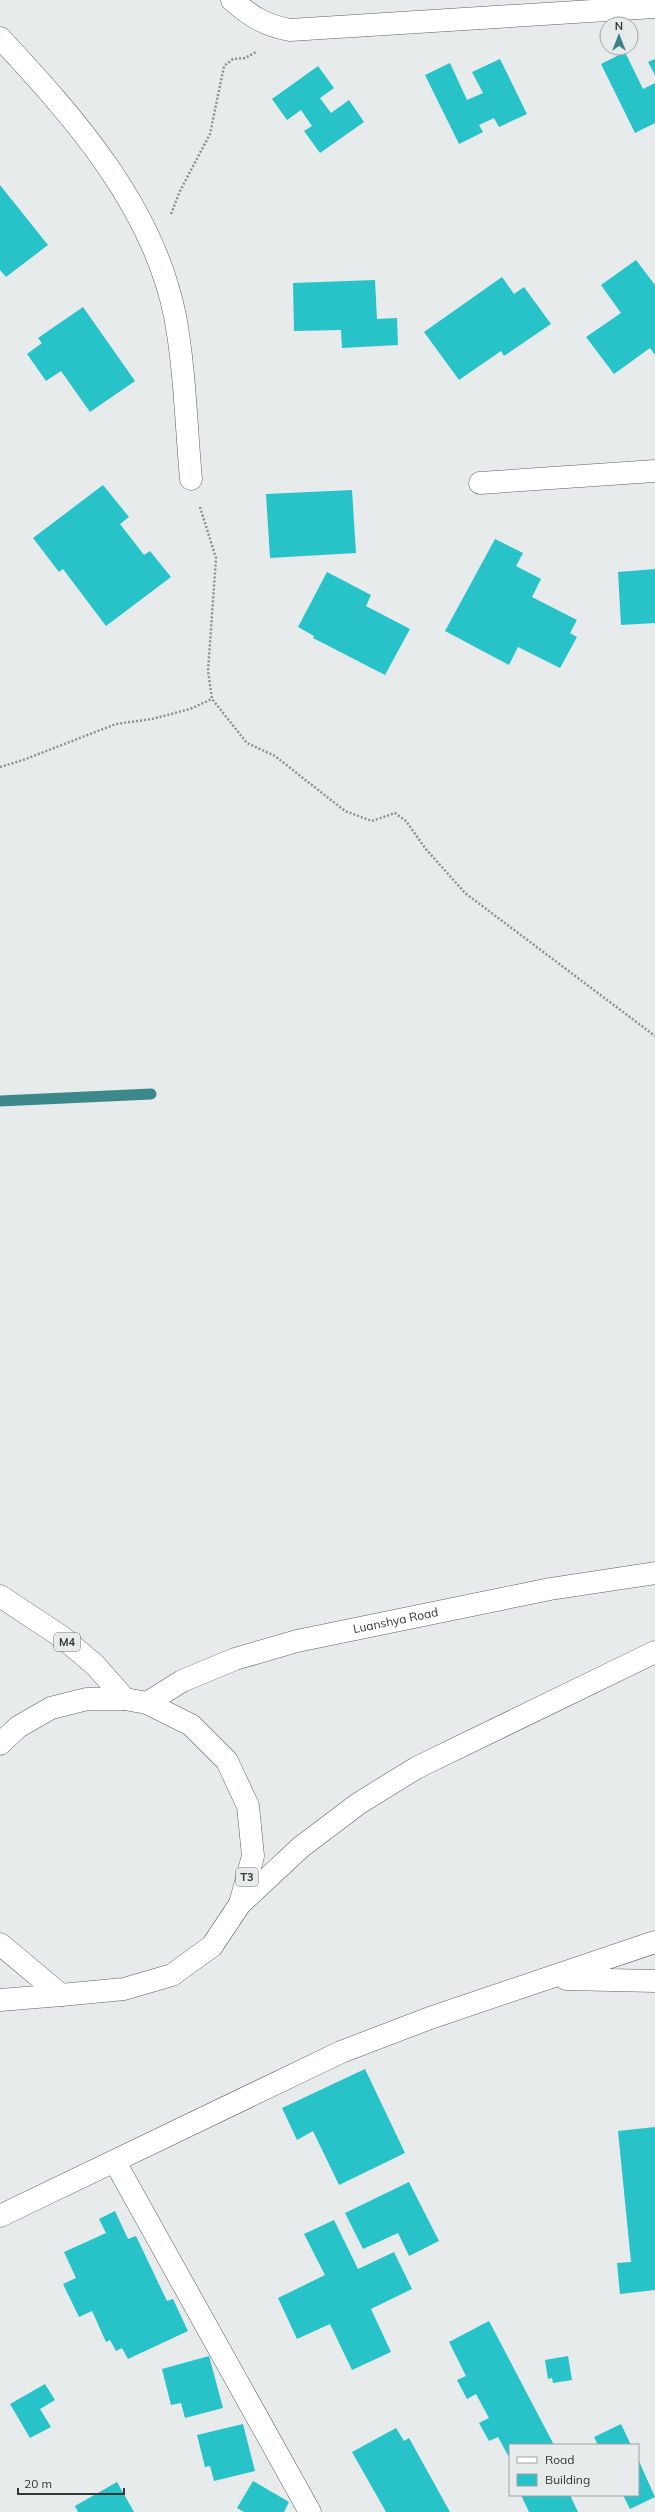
<svg xmlns="http://www.w3.org/2000/svg" width="655" height="2512" font-family="Mulish,sans-serif">
<style>
.lines{fill:none;stroke-linecap:round;stroke-linejoin:round}
.stream{stroke:#3d888b;stroke-width:11}
.building{fill:#27c3c9}
.minor-casing{stroke:#5e6161;stroke-width:23}
.major-casing{stroke:#5e6161;stroke-width:23}
.highway-casing{stroke:#5e6161;stroke-width:23}
.path{stroke:#8e9191;stroke-width:2.5;stroke-dasharray:2 2;stroke-linecap:butt}
.minor{stroke:#fff;stroke-width:22}
.major{stroke:#fff;stroke-width:22}
.highway{stroke:#fff;stroke-width:22}
.labels{text-anchor:middle;stroke-width:3;stroke-linejoin:round;paint-order:stroke}
.shield{fill:#e7ebeb;stroke:#6a6c6c;stroke-width:1}
.shield-label{font-size:11px;font-weight:bold;fill:#343636}
.street-label{font-size:12px;fill:#343636;stroke:#e7ebeb}
</style>
<rect width="100%" height="100%" fill="#e7ebeb"/>
<g class="lines">
<path class="stream" d="M0,1101L151,1094"/>
</g>
<path class="building" d="M625,52L643,89L655,83V123L635,133L601,64Z
M500,59L527,114L499,127L494,118L479,125L483,132L459,144L425,75L450,63L467,100L483,93L472,72Z
M655,59V75L648,62Z
M318,66L334,88L320,98L331,113L349,100L364,122L320,153L304,131L312,126L301,110L287,120L272,99Z
M0,185L48,245L6,277L0,270Z
M636,260L655,285V355L650,348L614,374L586,337L621,313L601,285Z
M502,277L514,294L524,287L551,324L504,356L501,351L459,380L424,332Z
M375,280L377,319L397,318L398,345L342,348L341,330L294,331L293,283Z
M83,307L135,381L90,412L61,371L46,381L27,354L42,343L38,338Z
M103,485L129,517L120,524L144,555L150,551L171,577L106,626L63,569L59,572L33,538Z
M352,490L356,553L270,558L266,494Z
M495,539L523,553L516,566L541,579L532,597L577,620L570,633L577,637L560,668L518,647L509,665L445,631Z
M655,569V623L621,625L618,572Z
M327,572L371,595L366,606L410,629L385,675L313,638L314,636L298,627Z
M365,2069L405,2153L339,2185L313,2131L297,2140L282,2108Z
M655,2127V2290L620,2294L617,2263L631,2262L618,2131Z
M409,2182L439,2241L409,2256L398,2233L363,2249L345,2213Z
M115,2211L128,2239L136,2236L167,2301L173,2299L188,2331L128,2359L122,2348L116,2351L110,2340L106,2342L92,2311L79,2317L63,2284L76,2278L64,2252L106,2233L99,2219Z
M334,2220L358,2269L394,2252L412,2289L371,2309L391,2352L352,2370L330,2324L297,2339L278,2298L325,2275L304,2234Z
M489,2321L554,2445H510V2459L498,2437L489,2441L479,2423L489,2418L476,2394L467,2399L457,2380L466,2376L449,2342Z
M209,2356L223,2408L185,2418L181,2403L171,2405L162,2369Z
M568,2356L572,2380L553,2383L552,2378L548,2379L545,2360Z
M45,2384L55,2400L40,2409L51,2427L30,2438L10,2404Z
M243,2424L255,2471L214,2481L210,2466L205,2467L197,2435Z
M621,2424L631,2445H598L594,2437Z
M396,2428L404,2441L409,2438L450,2512H386L352,2452Z
M638,2459L655,2497L630,2509L623,2495H638Z
M253,2481L289,2502L284,2512H244L237,2508Z
M117,2482L134,2512H78L75,2506Z
M521,2495H570L578,2512H529Z"/>
<g class="lines">
<defs>
<path id="minor" d="M232,0C252,17 264,25 290,30L655,7
M0,38C74,117 153,206 175,316C185,369 186,425 191,479
M480,483L655,471
M566,1979L655,1981
M115,2162L310,2512
M0,2216L341,2052L430,2018L655,1942"/>
<path id="major" d="M0,1596L62,1637L95,1665L125,1699"/>
<g id="highway">
<path id="s1" d="M147,1703L182,1681L235,1659L297,1641L550,1589L655,1573"/>
<path d="M0,1744L18,1727L51,1708L87,1699H125L147,1703L191,1725L227,1761L248,1806L253,1856L240,1904L212,1946L172,1975L124,1989L61,1995L0,1944"/>
<path d="M240,1904L301,1847L358,1804L416,1768L655,1652"/>
<path d="M0,2000L61,1995"/>
</g>
</defs>
<use href="#minor" class="minor-casing"/>
<use href="#major" class="major-casing"/>
<use href="#highway" class="highway-casing"/>
<path class="path" d="M171,214L180,191L210,134L224,66L233,59L245,58L256,52
M200,507L216,558L208,671L212,699L247,743L275,756L345,811L372,821L395,813L406,821L425,848L465,893L655,1036
M0,767L23,760L116,724L152,719L190,709L212,699"/>
<use href="#minor" class="minor"/>
<use href="#major" class="major"/>
<use href="#highway" class="highway"/>
</g>
<g class="labels">
<g class="shield">
<rect x="54" y="1633" width="26" height="18" rx="3"/>
<rect x="236" y="1868" width="22" height="18" rx="3"/>
</g>
<g class="shield-label">
<text x="67" y="1646">M4</text>
<text x="247" y="1881">T3</text>
</g>
<g class="street-label">
<text dy="4" stroke="none"><textPath href="#s1" startOffset="264">Luanshya Road</textPath></text>
</g>
</g>
<rect x="509" y="2444" width="130" height="52" fill="#e7ebeb" stroke="#9fa3a3"/>
<rect x="517" y="2457" width="20" height="6" fill="#ffffff" stroke="#9fa3a3"/>
<text x="545" y="2464" font-size="12" fill="#343636">Road</text>
<rect x="517" y="2474" width="20" height="12" fill="#27c3c9" stroke="#9fa3a3"/>
<text x="545" y="2484" font-size="12" fill="#343636">Building</text>
<g transform="translate(619 36)"><circle r="19" fill="#e7ebeb" stroke="#9fa3a3"/>
<path d="M0-3L7 15L0 10L-7 15Z" fill="#3b8386"/>
<text y="-6" font-size="11" font-weight="bold" text-anchor="middle" fill="#343636">N</text>
</g>
<path d="M18 2488v6h106v-6" fill="none" stroke="#343636" stroke-width="2"/>
<text x="24" y="2488" font-size="12" fill="#343636" stroke="#e7ebeb" stroke-width="3" paint-order="stroke">20 m</text>
</svg>
